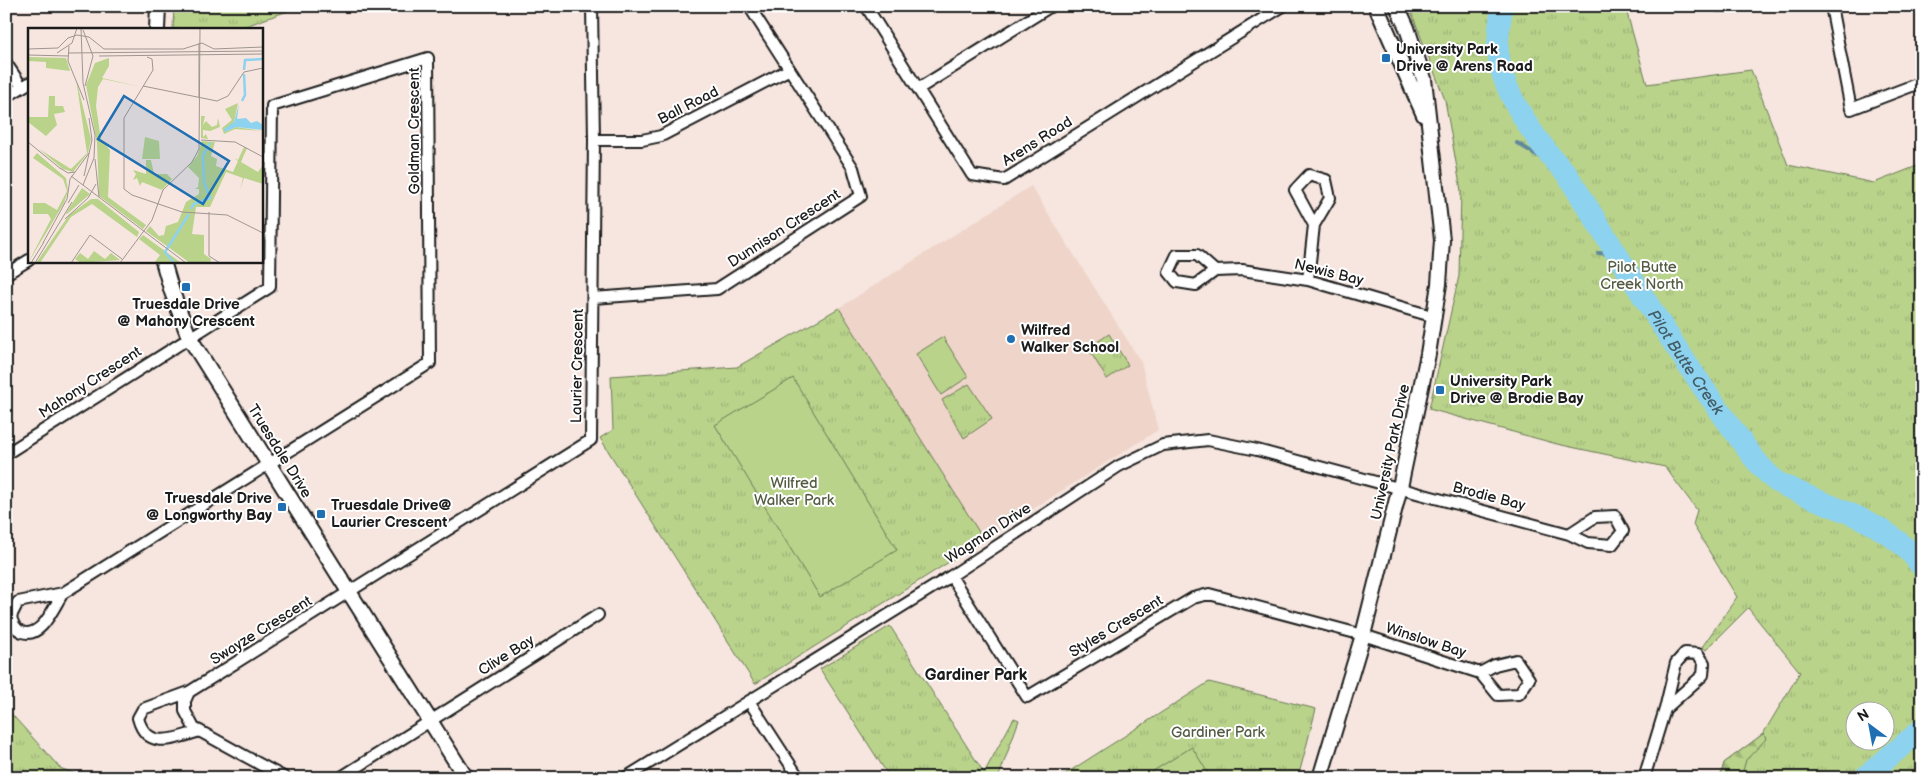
<svg xmlns="http://www.w3.org/2000/svg" width="1928" height="784" font-family="'Balsamiq Sans',sans-serif">
<style>
.built{fill:#efd4c9}
.grass{fill:url(#grass-tufts);stroke:#6a7854;fill-rule:evenodd}
.forest{fill:url(#forest-firs);stroke:#6a7854}
.pitch{fill:#b9d38b;stroke:#6a7854}
.lines{fill:none;stroke-linecap:round;stroke-linejoin:round}
.stream{stroke:#60899a;stroke-width:4}
.river{stroke:#8dd2ee;stroke-width:22}
.street-casing{stroke:#1c1c1c;stroke-width:14}
.secondary-casing{stroke:#1c1c1c;stroke-width:18}
.street{stroke:#fff;stroke-width:10}
.secondary{stroke:#fff;stroke-width:14}
.poi-dot{fill:#1f6fb2;stroke:#fff;stroke-width:2}
.labels{text-anchor:middle;stroke-width:4;stroke-linejoin:round;paint-order:stroke}
.poi-label{font-size:15px;font-weight:bold;fill:#1c1c1c;stroke:#fff;text-anchor:start}
.street-label{font-size:15px;fill:#1c1c1c;stroke:#fff}
.park-label{font-size:15px;fill:#535c43;stroke:#fff}
.water-label{font-size:16px;font-style:italic;fill:#445c66;stroke:#fff}
.neighbourhood-label{font-size:16px;font-weight:bold;fill:#1c1c1c;stroke:#fff}
.inset-river{fill:none;stroke:#8dd2ee;stroke-width:2.5}
.inset-road{fill:none;stroke:#9f9591;stroke-width:1}
.view{fill:#1f6fb2;fill-opacity:0.15;stroke:#1f6fb2;stroke-width:2.5}
.inset-edge{fill:none;stroke:#1c1c1c;stroke-width:2.5}
</style>
<defs>
<pattern id="grass-tufts" width="24" height="20" patternUnits="userSpaceOnUse" patternTransform="scale(1.25)"><rect width="24" height="20" fill="#b9d38b"/><path d="M3 7l-1-3M5 7V3M7 7l1-3M15 17l-1-3M17 17v-4M19 17l1-3" fill="none" stroke="#9eb577"/></pattern>
<pattern id="forest-firs" width="22" height="20" patternUnits="userSpaceOnUse" patternTransform="scale(1.25)"><rect width="22" height="20" fill="#b9d38b"/><path d="M5 1l3.5 6h-7zM16 11l3.5 6h-7z" fill="#9eb577"/></pattern>
</defs>
<rect width="100%" height="100%" fill="#f6e6df"/>
<filter id="ink" filterUnits="userSpaceOnUse"><feTurbulence type="fractalNoise" baseFrequency=".02" numOctaves="2"/><feDisplacementMap in="SourceGraphic" scale="10" xChannelSelector="R" yChannelSelector="G"/><feConvolveMatrix kernelMatrix="1 2 1 2 8 2 1 2 1" color-interpolation-filters="sRGB"/></filter>
<g filter="url(#ink)">
<path class="built" d="M1031,186L1141,362L1158,430L984,540L839,308Z"/>
<path class="grass" d="M174,6H302L237,29H173Z
M1409,6H1625L1647,84L1751,70L1788,165L1874,183L1922,164V778H1720L1724,763L1763,734L1800,672L1748,608L1706,650L1702,647L1737,597L1693,525L1697,510L1665,467L1557,444L1429,409L1459,276L1461,191L1445,100ZM1856,712H1886V742H1856Z
M839,308L984,540L755,684L600,438L613,430L611,376L737,367Z
M1109,334L1128,365L1107,379L1088,348Z
M969,384L992,419L964,438L942,400Z
M890,626L984,773L1014,718L1019,720L999,776L1004,778H890L820,669Z
M1209,682L1316,709L1298,778H1059Z
M6,708L60,768L85,778H6Z"/>
<path class="forest" d="M1763,734L1767,738L1746,760L1741,778H1720L1724,763Z"/>
<path class="pitch" d="M943,337L968,377L941,395L916,354Z
M793,378L897,550L820,597L715,425Z
M1192,747L1211,778H1142Z"/>
<g class="lines">
<path class="stream" d="M1517,143L1566,173
M1598,253L1611,254L1620,258
M1636,283L1639,276"/>
<g class="river">
<path id="s1" d="M1502,6C1500,22 1497,37 1498,53C1502,93 1538,144 1566,173C1617,253 1666,337 1722,414C1739,437 1755,464 1777,482C1826,508 1889,518 1922,567"/>
<path d="M1864,778L1922,729"/>
</g>
<defs>
<path id="street" d="M866,6L972,175L1004,180L1283,6
M1718,6H1726
M1831,6L1851,109L1922,82
M6,63L22,87
M918,89L1051,6
M6,97L29,83
M594,140H642L661,136L788,70
M1215,271L1197,255H1177L1169,272L1177,282L1196,285L1215,271L1242,270L1308,280L1435,317
M6,274L29,260
M1308,280L1314,225L1330,198L1326,180L1309,175L1295,190L1314,225
M593,298L717,289L861,196L853,168L749,6
M6,454L270,287L272,106L428,58L430,363L63,593L18,602L11,616C12,623 15,629 22,632C42,639 54,606 63,593
M951,576L1027,697L1193,598L1209,594L1363,635L1480,673L1498,695L1519,694L1529,679L1516,660L1495,665L1480,673
M189,692L143,709L138,718C147,752 176,738 200,731
M749,701L799,778
M285,778L194,728L185,711V701L189,692L591,440L594,140L592,6
M340,778L598,615
M625,778L951,576L1119,466L1163,445L1208,440L1257,450L1569,534L1588,543L1612,545L1623,531L1615,516L1595,517L1569,534
M1644,778L1665,709L1676,663L1685,653L1698,654L1704,663L1703,675L1665,709"/>
<path id="secondary" d="M1376,6L1424,115
M157,29L158,6
M163,261L172,292L189,337L466,778
M1320,778L1363,635L1400,487L1428,354L1439,284L1442,240L1424,79L1407,28L1397,6"/>
</defs>
<use href="#street" class="street-casing"/>
<use href="#secondary" class="secondary-casing"/>
<use href="#street" class="street"/>
<use href="#secondary" class="secondary"/>
</g>
</g>
<g class="poi-dot">
<rect x="1381" y="53" width="10" height="10" rx="2.5"/>
<rect x="181" y="282" width="10" height="10" rx="2.5"/>
<circle cx="1011" cy="339" r="5"/>
<rect x="1435" y="385" width="10" height="10" rx="2.5"/>
<rect x="277" y="502" width="10" height="10" rx="2.5"/>
<rect x="316" y="509" width="10" height="10" rx="2.5"/>
</g>
<g class="labels">
<g class="poi-label">
<text x="1396" y="54">University Park<tspan x="1396" dy="17">Drive @ Arens Road</tspan></text>
<text x="186" y="309" text-anchor="middle">Truesdale Drive<tspan x="186" dy="17">@ Mahony Crescent</tspan></text>
<text x="1021" y="335">Wilfred<tspan x="1021" dy="17">Walker School</tspan></text>
<text x="1450" y="386">University Park<tspan x="1450" dy="17">Drive @ Brodie Bay</tspan></text>
<text x="272" y="503" text-anchor="end">Truesdale Drive<tspan x="272" dy="17">@ Longworthy Bay</tspan></text>
<text x="331" y="510">Truesdale Drive@<tspan x="331" dy="17">Laurier Crescent</tspan></text>
</g>
<g class="street-label">
<text transform="translate(688 105) rotate(-27)" y="5">Ball Road</text>
<text transform="translate(414 131) rotate(-90)" y="5">Goldman Crescent</text>
<text transform="translate(1037 141) rotate(-32)" y="5">Arens Road</text>
<text transform="translate(784 228) rotate(-33)" y="5">Dunnison Crescent</text>
<text transform="translate(1329 272) rotate(14)" y="5">Newis Bay</text>
<text transform="translate(577 366) rotate(-89)" y="5">Laurier Crescent</text>
<text transform="translate(90 382) rotate(-33)" y="5">Mahony Crescent</text>
<text transform="translate(280 451) rotate(58)" y="5">Truesdale Drive</text>
<text transform="translate(1390 452) rotate(-78)" y="5">University Park Drive</text>
<text transform="translate(1489 496) rotate(15)" y="5">Brodie Bay</text>
<text transform="translate(988 533) rotate(-33)" y="5">Wagman Drive</text>
<text transform="translate(1116 626) rotate(-31)" y="5">Styles Crescent</text>
<text transform="translate(261 630) rotate(-32)" y="5">Swayze Crescent</text>
<text transform="translate(1426 640) rotate(18)" y="5">Winslow Bay</text>
<text transform="translate(506 655) rotate(-32)" y="5">Clive Bay</text>
</g>
<g class="park-label">
<text x="1642" y="272">Pilot Butte<tspan x="1642" dy="17">Creek North</tspan></text>
<text x="794" y="488">Wilfred<tspan x="794" dy="17">Walker Park</tspan></text>
<text x="1218" y="737">Gardiner Park</text>
</g>
<g class="water-label">
<text dy="6" stroke="none"><textPath href="#s1" startOffset="411">Pilot Butte Creek</textPath></text>
</g>
<g class="neighbourhood-label">
<text x="976" y="680">Gardiner Park</text>
</g>
</g>
<g transform="translate(28 28)">
<rect width="235" height="235" fill="#f6e6df"/>
<path d="M0,29L38,30L42,43L18,40V34L0,33ZM81,30V38L74,50L113,59L75,51L70,59L68,78L73,112L82,122L80,169L118,197L115,201L71,168L69,115L58,57L67,35ZM48,51L63,111L60,125L45,144L35,141L11,121L43,141L59,125ZM21,68H27V78H35L37,84L26,86L29,97L18,108L0,94V89H20ZM210,75L206,94L197,104L208,99L235,103L207,101L196,106L194,100L204,92L197,81ZM173,88H177L175,97L178,93L184,99L189,97L190,90L192,99L182,103L175,102V109L178,106L180,111L173,110ZM117,109L131,113L132,131H114ZM174,113L187,114L183,128L189,131L188,138L205,144L210,133L206,130L210,132L216,119L219,120L213,134L230,144L235,137V156L216,150L212,162L215,150L198,144L182,179H168L164,206L176,207V226L183,231L182,235H162L118,203L122,198L131,208L136,207L138,198L150,194L158,174L171,166V161H167L170,159L171,150L160,139L169,128ZM9,125L38,150L40,163L36,175L0,235L23,191L20,186H5V175H17L29,182L39,163L35,151L5,130ZM118,132H123L126,146H139L144,151L134,162L114,154L112,158L109,150L105,152L108,146L105,142L118,146ZM54,160L62,166L39,186L38,185ZM63,171H70L111,204L109,209L64,176L43,189L12,235H8L41,187ZM115,207L148,231L153,235H126L132,227L111,211ZM66,223L77,231L83,225L92,232L53,235L47,231L52,225L60,231Z" fill="#b9d38b"/>
<path d="M211,76L209,91L218,90L223,95L229,93L235,97V102L208,99L197,104L196,101L206,94Z" fill="#8dd2ee"/>
<path class="inset-river" d="M216,42L217,32L235,31M214,73L217,67L216,46M163,181L166,176L182,170L176,154L175,128L182,115M146,235L137,224L161,186"/>
<path class="inset-road" d="M53,0L55,55L67,107L66,130L55,157M55,2L65,28L57,58M41,18L40,33L56,72M0,21L30,20L40,10L49,7L61,9L76,21H155L174,15L186,21L235,19M29,25L44,15L49,0M40,25L235,23M0,27L40,28M71,28L235,26M119,29L124,31L125,42M125,42L96,90V161L104,167L154,184L199,187L235,205M115,58L189,73L200,68L216,44L235,40M171,70V15M173,112L207,114L235,129M0,114L33,141M67,131L71,169M32,140L40,145L47,144M43,148L158,235M56,148L64,112L61,90M40,175L51,157M181,184V228L192,235M37,191L60,170L68,156M15,215L39,171L42,151L61,125M3,235L16,214M7,235L44,174M43,235L62,207L94,231M92,235L124,192L135,162L164,134L171,121L172,0"/>
<path class="view" d="M96,68L201,133L175,176L70,111Z"/>
<rect width="235" height="235" class="inset-edge"/>
</g>
<rect width="1928" height="784" fill="none" stroke="#fff" stroke-width="25"/>
<rect x="12" y="12" width="1903" height="759" fill="none" stroke="#1c1c1c" stroke-width="2" filter="url(#ink)"/>
<g transform="translate(1870 726) rotate(328)"><circle r="24" fill="#ffffff" stroke="#a4a4a4"/>
<path d="M0-4L9 19L0 12L-9 19Z" fill="#1f6fb2"/>
<text y="-8" font-size="14" font-weight="bold" text-anchor="middle" fill="#1c1c1c">N</text>
</g>
</svg>
